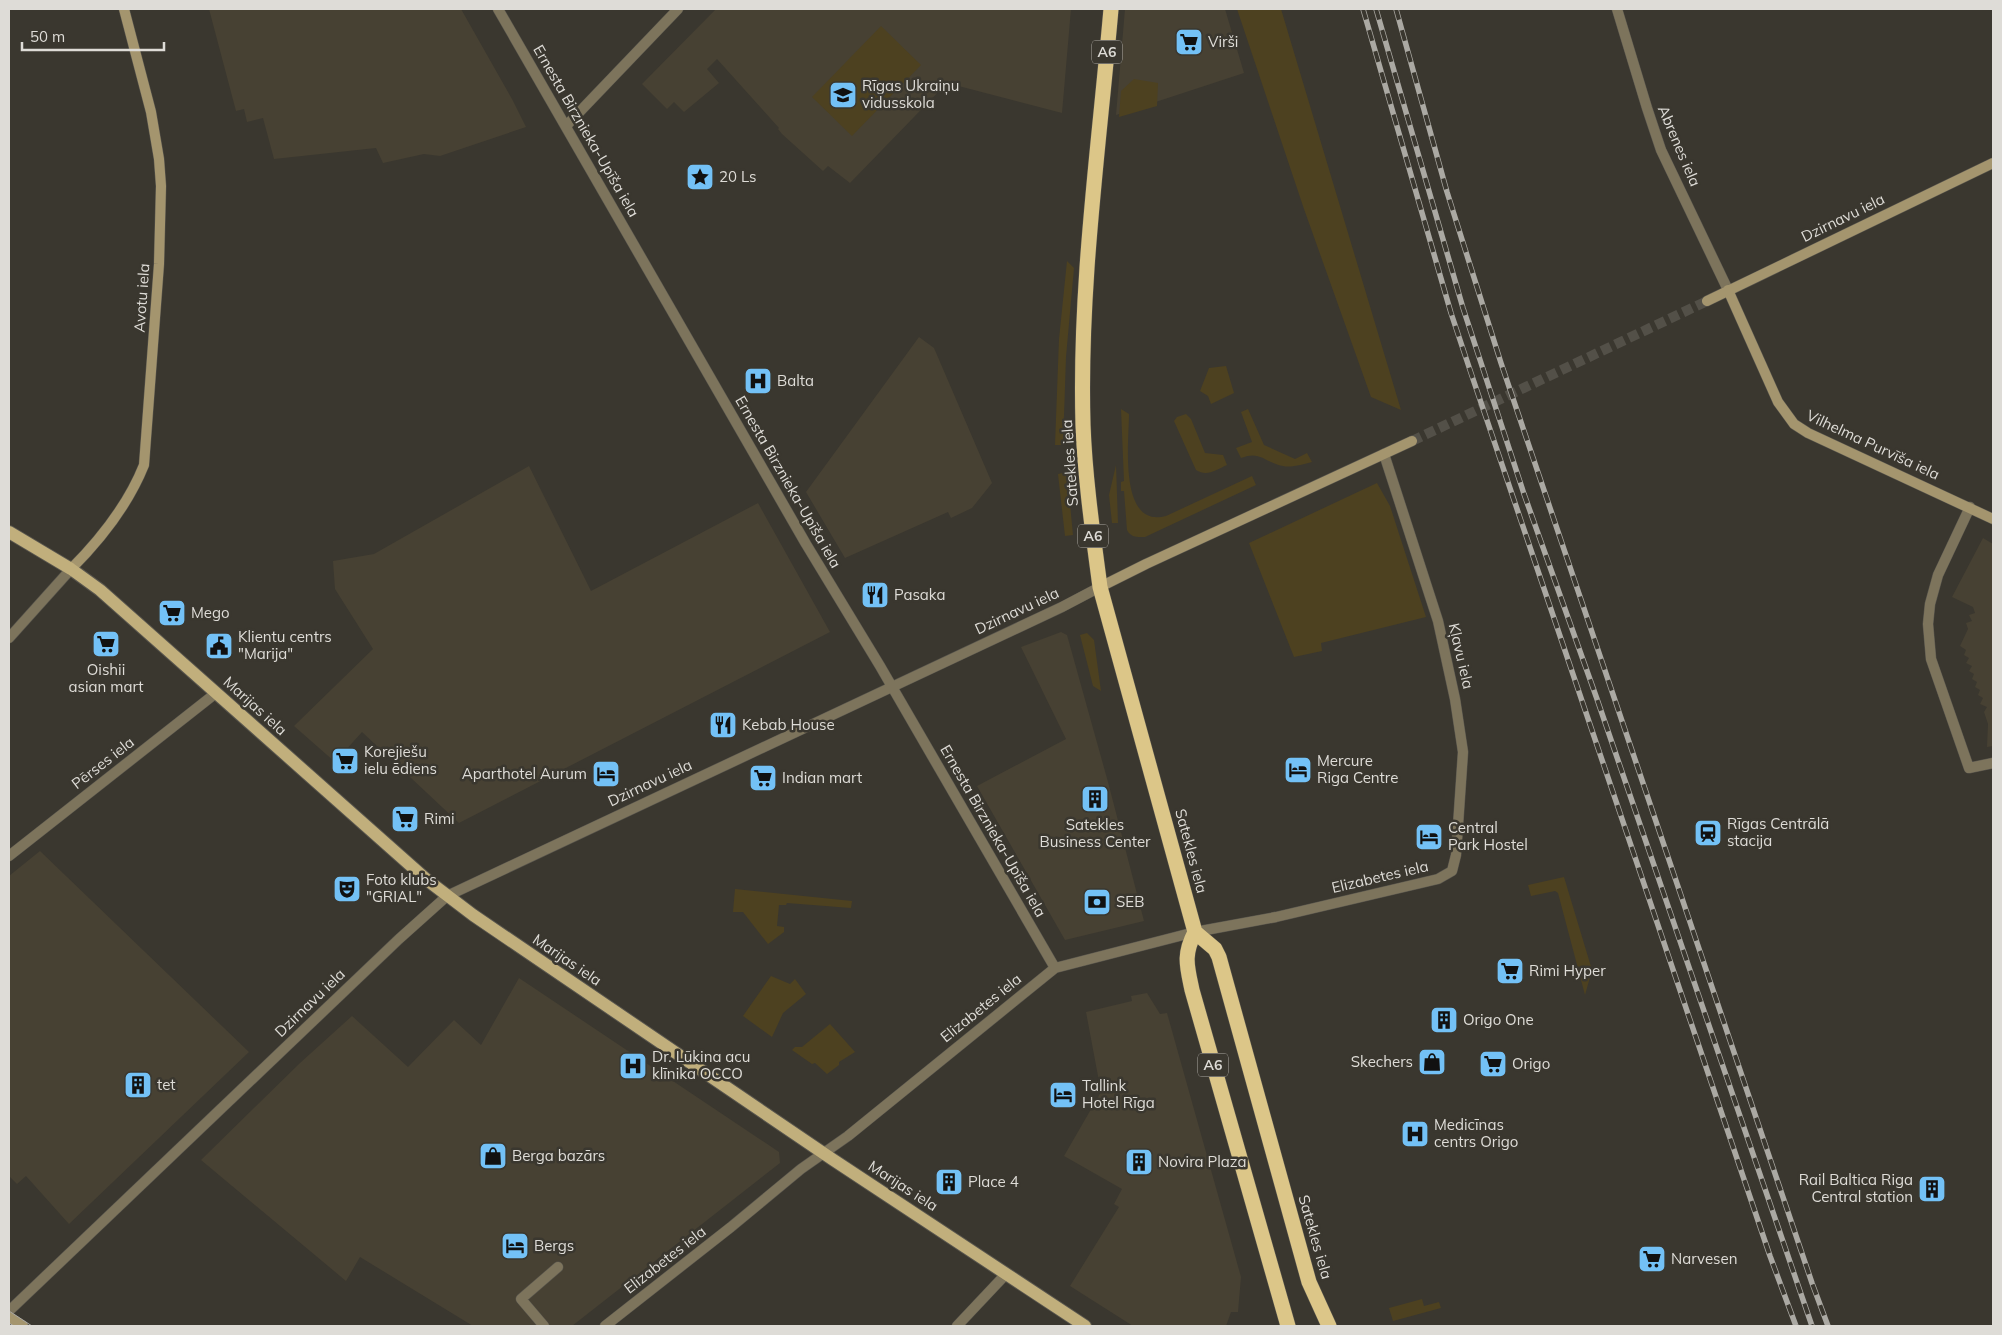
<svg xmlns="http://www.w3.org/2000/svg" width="2002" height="1335" font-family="Mulish,sans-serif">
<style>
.built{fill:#474133}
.green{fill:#4d4120}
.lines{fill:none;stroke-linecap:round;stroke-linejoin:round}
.secondary-tunnel{stroke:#535048;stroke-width:10;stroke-dasharray:10 5;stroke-linecap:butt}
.street-casing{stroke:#58554d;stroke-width:11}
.secondary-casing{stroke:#58554d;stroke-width:11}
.primary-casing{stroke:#58554d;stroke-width:14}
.highway-casing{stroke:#58554d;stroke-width:16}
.street{stroke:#7d745c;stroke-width:10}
.secondary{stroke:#a4956e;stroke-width:10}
.primary{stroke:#c1af7c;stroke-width:12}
.highway{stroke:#dcc688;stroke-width:15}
.tram{stroke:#aba9a3;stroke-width:1}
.rail-casing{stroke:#aba9a3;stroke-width:5.5}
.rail{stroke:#3a372f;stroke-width:4;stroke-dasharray:11;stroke-linecap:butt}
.labels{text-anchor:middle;stroke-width:5;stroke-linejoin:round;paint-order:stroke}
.shield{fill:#3a372f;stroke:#adaaa5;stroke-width:1}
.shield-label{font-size:14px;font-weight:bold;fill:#dedcd7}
.poi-label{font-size:15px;fill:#dedcd7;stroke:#3a372f;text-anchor:start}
.street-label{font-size:15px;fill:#dedcd7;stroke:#3a372f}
</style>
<rect width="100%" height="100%" fill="#3a372f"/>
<path class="built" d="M209,9H461L512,99L526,127L440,156L424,154L383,163L376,148L274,159L263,118L247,122L244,109L236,111Z
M716,9H1071L1062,113L947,83L850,183L828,166L823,171L782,134L778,129L779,128L717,59L707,69L719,83L684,112L674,102L667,109L642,84Z
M1125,9H1225L1244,73L1116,115Z
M919,337L934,348L992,483L972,508L951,518L948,512L845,558L806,492Z
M529,466L591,591L758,503L830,632L459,823L362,732L335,762L294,726L373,649L335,589L333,561L374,554Z
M1983,538L1993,544V746L1987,747L1988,724L1984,712L1987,707L1980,704L1983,698L1978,695L1980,690L1975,687L1977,682L1972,679L1974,674L1969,671L1972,666L1966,663L1969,658L1964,655L1966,650L1960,646L1968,629L1966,623L1972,621L1969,615L1975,613L1973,607L1952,597Z
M1061,632L1067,635L1108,782L1144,921L1065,940L977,786L1066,739L1021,647Z
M40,851L249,1052L69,1224L26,1176L17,1184L9,1176V876Z
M519,978L779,1152L780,1163L572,1326H473L360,1257L346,1281L201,1160L300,1063L352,1016L408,1067L454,1020L481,1045Z
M1147,993L1160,1014L1167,1013L1241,1277L1238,1312H1231L1226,1326H1133L1070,1286L1119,1207L1114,1204L1122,1189L1064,1156L1101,1092L1086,1012L1132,1001L1131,996Z"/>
<path class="green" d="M1237,9H1281L1401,410L1371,397L1304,209Z
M881,26L921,65L852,136L812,97Z
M1134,79L1158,83L1157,106L1119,117L1121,91Z
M1067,261L1074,268L1066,357L1063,445H1055L1059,339Z
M1226,366L1234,393L1211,404L1208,396L1200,391L1209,368Z
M1121,409L1129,414C1129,440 1118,529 1166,516L1252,476L1256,485L1145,537C1138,537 1131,538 1127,530L1124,491H1121V482L1124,481Z
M1248,409L1264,445L1295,459L1307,453L1312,462C1303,464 1292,468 1283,466C1265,463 1261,450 1241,458L1236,448L1252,442L1241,412Z
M1186,414L1191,419L1205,453L1223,455L1227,465C1216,470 1207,477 1196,470L1174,421L1177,417Z
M1116,465L1118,523H1112L1109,495Z
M1067,472L1073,535L1065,536L1058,474Z
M1377,483L1390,506L1426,617L1321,643L1322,651L1294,657L1249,543Z
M1087,633L1094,640L1101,691L1093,686L1080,635Z
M1564,877L1592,970L1585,995L1558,893L1555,891L1531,896L1528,885Z
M735,889L852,901L851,908L787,903L786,905H779L777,926L784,927V932L768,944L743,912H733Z
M771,976L790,984L795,979L806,994L783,1013L772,1037L743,1016Z
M830,1024L855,1052L839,1062V1065L827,1074L815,1063L812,1064L792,1050L795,1047H802Z
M1422,1299L1424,1306L1439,1302L1441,1308L1393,1321L1389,1308Z"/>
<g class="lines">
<path class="secondary-tunnel" d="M1412,441L1707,301"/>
<defs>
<path id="street" d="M498,9L806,544L880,666L1055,968
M1617,9L1647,108L1661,150L1728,290
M566,126L678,9
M1970,507L1938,575L1930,604L1928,624L1931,659L1969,768L1993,763
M9,638L71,569
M9,856L216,693
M9,1311L399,939L447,896L1062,607L1100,587
M544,1326L521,1299L558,1267
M605,1326L731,1227L801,1169L848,1136L1055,968L1195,932L1276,917L1438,879L1452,871L1456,855L1463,752L1455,699L1438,621L1384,454
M957,1326L1006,1274"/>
<path id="secondary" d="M1728,290L1778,402L1794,424L1808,433L1993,519
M1707,301L1993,163
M71,569C101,539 128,505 144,465L159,264L161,186L159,159L151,112L124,9
M1100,587L1146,564L1412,441
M9,1317L23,1326"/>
<path id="primary" d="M9,532L71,569L100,590L427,880L473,915L832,1159L1085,1326"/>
<path id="highway" d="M1111,9C1099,147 1079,286 1083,425C1085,479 1093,534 1100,587L1195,932L1215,949L1219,957L1309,1282L1329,1326
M1195,932C1183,955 1187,966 1192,990L1288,1326"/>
</defs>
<use href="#street" class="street-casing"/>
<use href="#secondary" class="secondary-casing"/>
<use href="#primary" class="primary-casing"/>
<use href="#highway" class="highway-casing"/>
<use href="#street" class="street"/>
<use href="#secondary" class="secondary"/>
<use href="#primary" class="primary"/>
<use href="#highway" class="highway"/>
<path class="tram" d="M9,1311L32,1326
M9,1323L14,1326"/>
<defs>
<path id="rail" d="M1363,9L1451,313L1472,376L1770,1256L1796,1326
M1376,9L1463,308L1524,494L1597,699L1812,1326
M1396,9L1447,192L1501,363L1812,1283L1828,1326"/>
</defs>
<use href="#rail" class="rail-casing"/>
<use href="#rail" class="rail"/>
</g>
<defs>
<symbol id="supermarket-square" viewBox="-11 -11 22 22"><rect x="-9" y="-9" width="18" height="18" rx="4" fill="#73c1f6" stroke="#3a372f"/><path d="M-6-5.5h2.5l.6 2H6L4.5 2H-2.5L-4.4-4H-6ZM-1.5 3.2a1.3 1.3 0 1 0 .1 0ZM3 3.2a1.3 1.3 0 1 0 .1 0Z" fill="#111"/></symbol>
<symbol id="school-square" viewBox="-11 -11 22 22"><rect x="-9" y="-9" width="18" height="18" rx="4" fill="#73c1f6" stroke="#3a372f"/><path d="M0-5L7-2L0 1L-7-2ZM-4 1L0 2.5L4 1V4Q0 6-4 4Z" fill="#111"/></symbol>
<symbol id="sight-square" viewBox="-11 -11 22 22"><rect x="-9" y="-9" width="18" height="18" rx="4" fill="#73c1f6" stroke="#3a372f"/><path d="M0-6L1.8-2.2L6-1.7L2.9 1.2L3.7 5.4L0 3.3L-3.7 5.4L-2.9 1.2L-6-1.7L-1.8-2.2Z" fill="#111"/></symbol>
<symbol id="hospital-square" viewBox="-11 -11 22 22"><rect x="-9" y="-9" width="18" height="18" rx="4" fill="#73c1f6" stroke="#3a372f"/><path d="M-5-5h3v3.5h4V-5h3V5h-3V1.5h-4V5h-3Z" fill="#111"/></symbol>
<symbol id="restaurant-square" viewBox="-11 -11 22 22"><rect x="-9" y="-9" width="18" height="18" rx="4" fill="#73c1f6" stroke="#3a372f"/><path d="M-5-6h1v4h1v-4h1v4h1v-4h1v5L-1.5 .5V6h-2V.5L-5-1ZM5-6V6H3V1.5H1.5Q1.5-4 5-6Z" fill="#111"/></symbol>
<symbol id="civic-square" viewBox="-11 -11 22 22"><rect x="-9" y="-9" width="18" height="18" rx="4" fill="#73c1f6" stroke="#3a372f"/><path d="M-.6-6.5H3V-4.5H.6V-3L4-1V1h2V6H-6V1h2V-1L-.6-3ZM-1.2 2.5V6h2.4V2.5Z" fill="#111"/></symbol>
<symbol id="hotel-square" viewBox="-11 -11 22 22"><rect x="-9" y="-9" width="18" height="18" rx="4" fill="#73c1f6" stroke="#3a372f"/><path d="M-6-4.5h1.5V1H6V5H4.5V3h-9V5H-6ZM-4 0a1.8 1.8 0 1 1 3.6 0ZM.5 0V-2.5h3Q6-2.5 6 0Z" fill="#111"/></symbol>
<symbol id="building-square" viewBox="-11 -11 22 22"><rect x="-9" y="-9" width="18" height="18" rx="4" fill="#73c1f6" stroke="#3a372f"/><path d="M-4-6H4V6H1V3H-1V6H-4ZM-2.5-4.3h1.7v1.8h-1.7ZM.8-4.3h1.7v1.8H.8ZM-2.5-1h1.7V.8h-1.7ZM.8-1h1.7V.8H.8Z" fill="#111"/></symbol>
<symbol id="station-square" viewBox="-11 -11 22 22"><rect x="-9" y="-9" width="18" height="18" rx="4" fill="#73c1f6" stroke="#3a372f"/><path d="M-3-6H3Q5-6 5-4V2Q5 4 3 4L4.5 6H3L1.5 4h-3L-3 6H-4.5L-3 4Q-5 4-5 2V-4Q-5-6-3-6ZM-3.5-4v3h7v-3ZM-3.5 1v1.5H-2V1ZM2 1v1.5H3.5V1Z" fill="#111"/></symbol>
<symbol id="theatre-square" viewBox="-11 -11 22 22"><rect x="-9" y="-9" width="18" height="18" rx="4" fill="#73c1f6" stroke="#3a372f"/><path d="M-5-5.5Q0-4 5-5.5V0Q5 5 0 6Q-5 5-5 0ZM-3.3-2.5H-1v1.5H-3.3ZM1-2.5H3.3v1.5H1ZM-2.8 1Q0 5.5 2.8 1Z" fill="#111"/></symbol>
<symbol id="bank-square" viewBox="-11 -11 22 22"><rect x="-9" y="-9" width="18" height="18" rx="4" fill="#73c1f6" stroke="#3a372f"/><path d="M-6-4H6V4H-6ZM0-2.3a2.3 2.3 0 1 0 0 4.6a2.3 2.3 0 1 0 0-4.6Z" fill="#111"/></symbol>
<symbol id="shop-square" viewBox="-11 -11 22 22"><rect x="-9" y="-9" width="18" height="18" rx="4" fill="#73c1f6" stroke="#3a372f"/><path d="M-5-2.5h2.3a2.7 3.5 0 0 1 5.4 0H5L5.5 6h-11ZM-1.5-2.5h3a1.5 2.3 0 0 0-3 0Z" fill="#111"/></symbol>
</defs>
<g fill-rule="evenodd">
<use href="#supermarket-square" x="1173" y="26" width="32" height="32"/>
<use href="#school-square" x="827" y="79" width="32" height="32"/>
<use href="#sight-square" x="684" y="161" width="32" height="32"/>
<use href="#hospital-square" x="742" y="365" width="32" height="32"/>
<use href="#restaurant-square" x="859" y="579" width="32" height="32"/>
<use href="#supermarket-square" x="156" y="597" width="32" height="32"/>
<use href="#supermarket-square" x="90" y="628" width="32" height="32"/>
<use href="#civic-square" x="203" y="630" width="32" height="32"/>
<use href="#restaurant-square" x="707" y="709" width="32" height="32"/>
<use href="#supermarket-square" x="329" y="745" width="32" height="32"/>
<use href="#hotel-square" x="1282" y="754" width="32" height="32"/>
<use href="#hotel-square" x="590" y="758" width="32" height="32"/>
<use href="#supermarket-square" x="747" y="762" width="32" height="32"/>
<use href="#building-square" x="1079" y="783" width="32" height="32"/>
<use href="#supermarket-square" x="389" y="803" width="32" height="32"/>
<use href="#station-square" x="1692" y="817" width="32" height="32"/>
<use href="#hotel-square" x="1413" y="821" width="32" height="32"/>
<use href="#theatre-square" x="331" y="873" width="32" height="32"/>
<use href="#bank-square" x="1081" y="886" width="32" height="32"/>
<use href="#supermarket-square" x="1494" y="955" width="32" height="32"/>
<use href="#building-square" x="1428" y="1004" width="32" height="32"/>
<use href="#shop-square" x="1416" y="1046" width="32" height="32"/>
<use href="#supermarket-square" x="1477" y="1048" width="32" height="32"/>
<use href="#hospital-square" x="617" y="1050" width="32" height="32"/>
<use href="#building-square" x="122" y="1069" width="32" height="32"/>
<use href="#hotel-square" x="1047" y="1079" width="32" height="32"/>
<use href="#hospital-square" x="1399" y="1118" width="32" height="32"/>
<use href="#shop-square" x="477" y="1140" width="32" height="32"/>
<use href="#building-square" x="1123" y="1146" width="32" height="32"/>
<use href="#building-square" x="933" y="1166" width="32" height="32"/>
<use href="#building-square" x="1916" y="1173" width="32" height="32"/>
<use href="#hotel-square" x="499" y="1230" width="32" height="32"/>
<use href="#supermarket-square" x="1636" y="1243" width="32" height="32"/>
</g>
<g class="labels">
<g class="shield">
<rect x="1092" y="40.5" width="30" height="23" rx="4"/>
<rect x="1078" y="524.5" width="30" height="23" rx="4"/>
<rect x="1198" y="1053.5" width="30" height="23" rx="4"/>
</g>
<g class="shield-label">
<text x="1107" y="57">A6</text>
<text x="1093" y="541">A6</text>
<text x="1213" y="1070">A6</text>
</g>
<g class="poi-label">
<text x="1208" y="47">Virši</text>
<text x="862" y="91">Rīgas Ukraiņu<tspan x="862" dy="17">vidusskola</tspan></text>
<text x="719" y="182">20 Ls</text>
<text x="777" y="386">Balta</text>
<text x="894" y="600">Pasaka</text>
<text x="191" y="618">Mego</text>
<text x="238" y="642">Klientu centrs<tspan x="238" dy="17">"Marija"</tspan></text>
<text x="106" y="675" text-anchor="middle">Oishii<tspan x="106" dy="17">asian mart</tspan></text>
<text x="742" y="730">Kebab House</text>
<text x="364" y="757">Korejiešu<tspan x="364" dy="17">ielu ēdiens</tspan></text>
<text x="1317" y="766">Mercure<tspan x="1317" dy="17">Riga Centre</tspan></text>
<text x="587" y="779" text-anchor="end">Aparthotel Aurum</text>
<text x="782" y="783">Indian mart</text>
<text x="424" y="824">Rimi</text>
<text x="1727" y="829">Rīgas Centrālā<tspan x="1727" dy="17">stacija</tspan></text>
<text x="1095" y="830" text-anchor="middle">Satekles<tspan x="1095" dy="17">Business Center</tspan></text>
<text x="1448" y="833">Central<tspan x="1448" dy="17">Park Hostel</tspan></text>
<text x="366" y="885">Foto klubs<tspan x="366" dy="17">"GRIAL"</tspan></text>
<text x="1116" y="907">SEB</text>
<text x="1529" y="976">Rimi Hyper</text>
<text x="1463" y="1025">Origo One</text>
<text x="652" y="1062">Dr. Lūkina acu<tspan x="652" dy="17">klīnika OCCO</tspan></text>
<text x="1413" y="1067" text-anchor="end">Skechers</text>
<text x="1512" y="1069">Origo</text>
<text x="157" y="1090">tet</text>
<text x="1082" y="1091">Tallink<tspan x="1082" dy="17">Hotel Rīga</tspan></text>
<text x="1434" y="1130">Medicīnas<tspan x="1434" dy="17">centrs Origo</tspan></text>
<text x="512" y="1161">Berga bazārs</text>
<text x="1158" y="1167">Novira Plaza</text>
<text x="1913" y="1185" text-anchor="end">Rail Baltica Riga<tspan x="1913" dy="17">Central station</tspan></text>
<text x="968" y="1187">Place 4</text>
<text x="534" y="1251">Bergs</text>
<text x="1671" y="1264">Narvesen</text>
</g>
<g class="street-label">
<text transform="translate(586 131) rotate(60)" y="5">Ernesta Birznieka-Upīša iela</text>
<text transform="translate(1679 146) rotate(67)" y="5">Abrenes iela</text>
<text transform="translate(1843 218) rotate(-26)" y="5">Dzirnavu iela</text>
<text transform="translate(142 298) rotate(-86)" y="5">Avotu iela</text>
<text transform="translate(1873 445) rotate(25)" y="5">Vilhelma Purvīša iela</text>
<text transform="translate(1070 463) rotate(-94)" y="5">Satekles iela</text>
<text transform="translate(788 482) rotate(60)" y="5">Ernesta Birznieka-Upīša iela</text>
<text transform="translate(1017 611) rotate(-25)" y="5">Dzirnavu iela</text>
<text transform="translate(1461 656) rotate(77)" y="5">Kļavu iela</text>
<text transform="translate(255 706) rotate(42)" y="5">Marijas iela</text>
<text transform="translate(103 763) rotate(-38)" y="5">Pērses iela</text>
<text transform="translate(650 783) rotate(-25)" y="5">Dzirnavu iela</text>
<text transform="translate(993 831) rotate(60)" y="5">Ernesta Birznieka-Upīša iela</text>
<text transform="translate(1191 851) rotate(75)" y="5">Satekles iela</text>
<text transform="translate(1380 877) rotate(-13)" y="5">Elizabetes iela</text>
<text transform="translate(567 960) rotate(34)" y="5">Marijas iela</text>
<text transform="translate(310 1003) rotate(-44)" y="5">Dzirnavu iela</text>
<text transform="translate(981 1008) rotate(-39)" y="5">Elizabetes iela</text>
<text transform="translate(903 1186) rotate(33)" y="5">Marijas iela</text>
<text transform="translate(1315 1237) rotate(74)" y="5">Satekles iela</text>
<text transform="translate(665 1260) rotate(-38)" y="5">Elizabetes iela</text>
</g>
</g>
<rect width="2002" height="1335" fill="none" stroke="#dedcd7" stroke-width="20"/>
<path d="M22 42v8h142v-8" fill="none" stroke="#dedcd7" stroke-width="2.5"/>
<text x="30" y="42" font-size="15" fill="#dedcd7" stroke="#3a372f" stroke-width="4" paint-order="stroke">50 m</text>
</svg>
